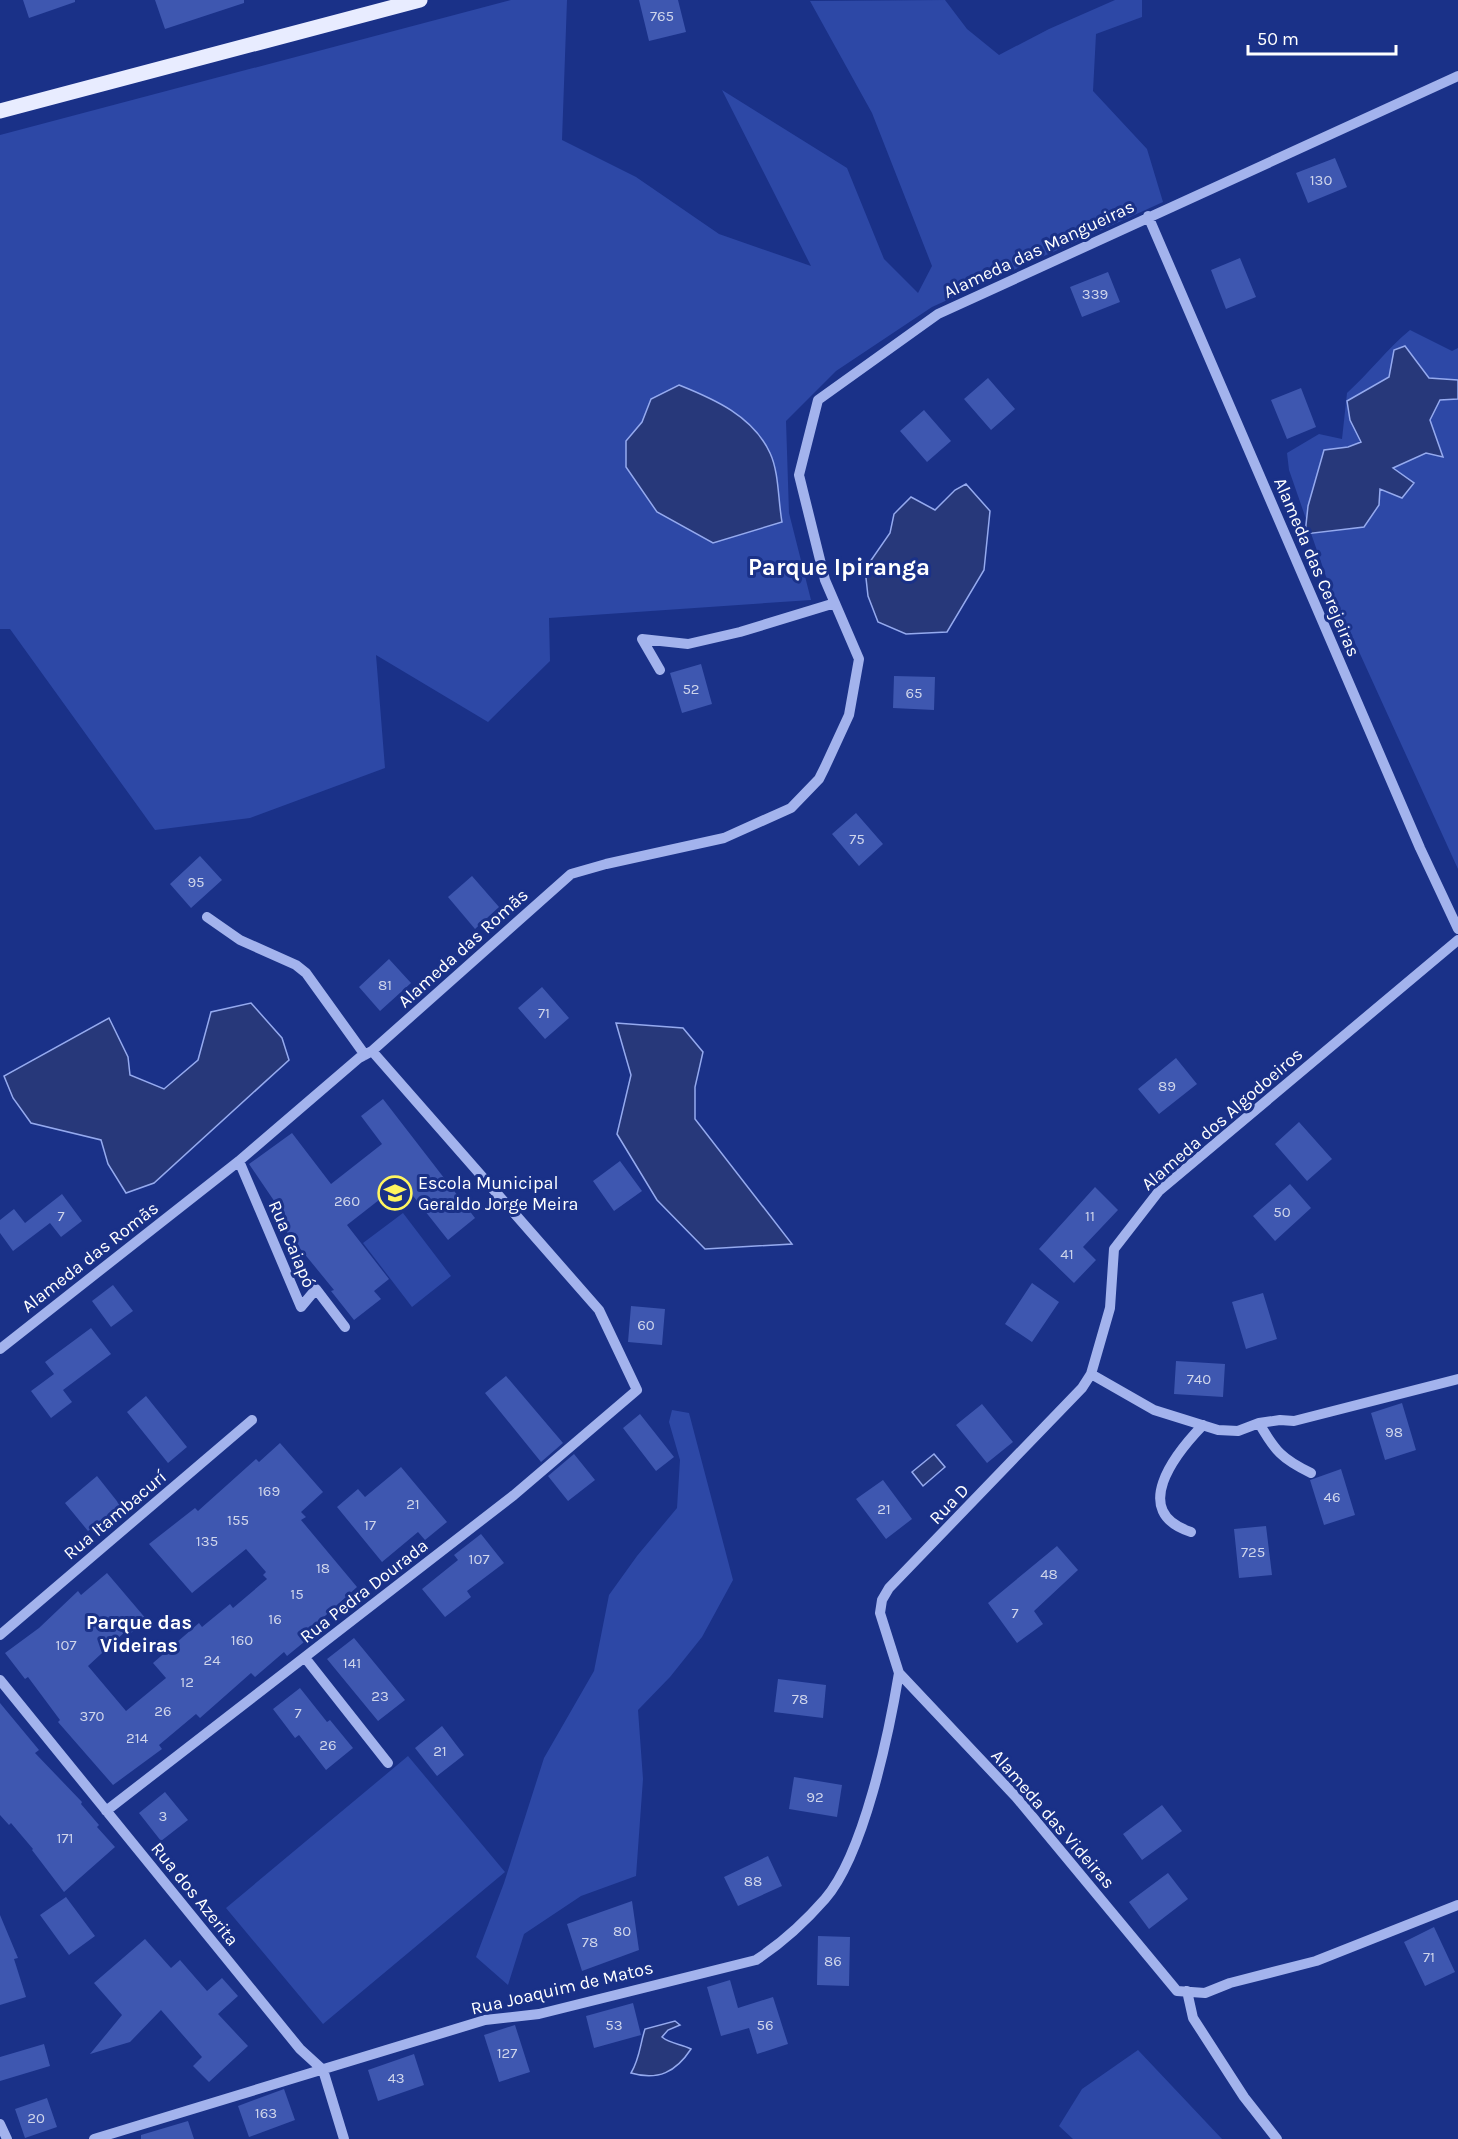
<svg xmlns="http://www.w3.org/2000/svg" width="1458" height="2139" font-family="Karla,sans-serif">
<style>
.green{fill:#2d48a6}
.water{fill:#27387a;stroke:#95aaef;stroke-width:1.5}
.building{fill:#3e57b0}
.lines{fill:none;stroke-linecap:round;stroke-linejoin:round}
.minor{stroke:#a3b3ed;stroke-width:10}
.major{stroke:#e8ecff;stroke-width:15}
.labels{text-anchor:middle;stroke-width:6;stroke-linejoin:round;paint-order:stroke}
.number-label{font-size:15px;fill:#cfd5eb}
.street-label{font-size:18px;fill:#fff;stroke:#1a3188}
.poi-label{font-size:18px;fill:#fff;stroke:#1a3188;text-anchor:start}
.neighbourhood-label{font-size:20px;font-weight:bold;fill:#fff;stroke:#1a3188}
.district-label{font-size:24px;font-weight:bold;fill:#fff;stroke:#1a3188}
</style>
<rect width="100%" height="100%" fill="#1a3188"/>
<path class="green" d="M511,0H567L562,140L636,177L719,234L811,266L722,90L847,168L884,259L918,293L932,266L872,113L810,1L945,0L967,29L999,55L1049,29L1115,0H1142V17L1096,34L1093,91L1147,149L1163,202L932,307L836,371L786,421L789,513L811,600L549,618L550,661L488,722L376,655L385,768L250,818L155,830L10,629H0V135Z
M1410,330L1452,351L1458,348V869L1330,588L1289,470L1287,453L1319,434L1342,439L1347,393C1369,373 1387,349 1410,330Z
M403,1213L451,1276L412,1307L363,1243Z
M672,1410L689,1413L733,1580L702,1637L670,1677L638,1710L643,1779L636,1876L581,1896L524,1934L508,1985L476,1957L504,1883L544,1758L594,1671L609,1595L637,1556L677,1508L680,1460L669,1422Z
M408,1756L505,1872L323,2024L226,1908Z
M1138,2050L1222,2139H1073L1059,2126L1082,2089Z"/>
<path class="water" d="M1405,346L1429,378L1458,380V399L1440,400L1430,420L1443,457L1426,453L1393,468L1414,483L1402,498L1380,489L1379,505L1364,527L1305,534L1308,506L1324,450L1348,447L1361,442L1350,420L1347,401L1389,377L1394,350Z
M679,385C714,399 753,416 770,453C779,472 778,500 782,522L713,543L657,512L626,467V441L642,422L651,399Z
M966,484L990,511L984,570L947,632L906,634L878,622L868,596L865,569L890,533L894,514L911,497L935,510L955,490Z
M251,1003L282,1038L289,1060L154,1183L126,1193L108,1164L101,1140L31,1123L13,1098L4,1076L109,1018L128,1057L130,1075L164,1089L198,1060L211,1012Z
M616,1023L683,1028L703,1052L695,1087V1119L792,1244L705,1249L657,1200L617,1134L631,1075Z
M934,1454L945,1467L923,1486L912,1472Z
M675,2021L680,2025L668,2030L662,2037C670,2044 682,2044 691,2049C676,2072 658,2081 631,2073C640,2058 640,2044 645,2029Z"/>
<path class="building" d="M23,0H75V2L29,18Z
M155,0H244V3L165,29Z
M639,0H678L686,32L649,41Z
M1335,158L1347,187L1308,203L1296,173Z
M1240,258L1256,297L1226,309L1211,270Z
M1108,272L1120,302L1082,317L1070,287Z
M988,378L1015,409L991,430L964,399Z
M1301,388L1316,427L1287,439L1271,400Z
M924,410L951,441L927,462L900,431Z
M701,664L712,704L682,713L670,673Z
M894,676L935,677L934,710L893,708Z
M856,813L883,844L859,866L832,834Z
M200,856L222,880L191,908L170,884Z
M472,876L499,907L475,929L448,897Z
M389,959L411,983L380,1011L359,987Z
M542,987L569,1018L545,1039L518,1008Z
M1176,1058L1197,1084L1159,1114L1138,1089Z
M383,1099L475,1218L448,1240L402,1182L347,1225L389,1279L374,1291L381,1299L354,1320L331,1291L334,1290L276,1219L283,1214L249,1164L292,1133L331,1184L382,1144L361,1116Z
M1299,1122L1332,1159L1307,1181L1275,1144Z
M620,1161L642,1191L614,1211L593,1181Z
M1290,1184L1311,1208L1275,1241L1253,1216Z
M1095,1187L1118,1210L1083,1247L1096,1260L1074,1283L1039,1249Z
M62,1194L82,1221L61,1237L50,1223L13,1251L0,1233V1220L14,1209L25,1223Z
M1032,1283L1059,1302L1032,1342L1005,1324Z
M113,1285L133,1311L111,1327L92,1301Z
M1263,1293L1277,1339L1246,1349L1232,1302Z
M631,1306L665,1309L662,1345L628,1342Z
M91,1328L111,1354L63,1390L72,1402L51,1418L31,1391L54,1374L45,1362Z
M1176,1361L1225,1364L1223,1397L1174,1394Z
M506,1376L563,1443L541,1462L485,1393Z
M146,1396L187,1447L168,1463L127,1412Z
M1402,1403L1416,1450L1385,1460L1371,1413Z
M982,1404L1013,1442L987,1463L956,1425Z
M640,1414L674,1457L656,1471L623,1428Z
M280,1443L323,1492L301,1512L306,1517L301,1520L357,1587L305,1634L309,1638L287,1656L284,1652L255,1677L251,1673L200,1718L196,1714L159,1745L162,1749L113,1785L58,1722L60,1720L28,1677L25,1679L5,1653L39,1628L78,1591L81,1595L107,1573L147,1620L131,1633L128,1629L88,1666L126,1711L166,1678L153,1663L199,1623L202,1627L230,1604L233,1608L267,1579L263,1575L266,1572L246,1549L192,1593L149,1544L195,1508L198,1511L256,1459L259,1462Z
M574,1454L595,1480L568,1501L548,1476Z
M401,1467L447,1522L425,1540L418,1532L382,1562L337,1507L358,1489L365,1497Z
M1341,1469L1355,1515L1324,1525L1310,1480Z
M97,1476L120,1505L88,1531L65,1503Z
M883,1480L912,1519L886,1539L856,1499Z
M1266,1526L1272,1575L1239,1578L1234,1529Z
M481,1534L504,1563L467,1591L471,1597L445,1617L422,1589L458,1560L454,1555Z
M1057,1546L1078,1570L1034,1611L1043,1624L1017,1643L988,1603Z
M354,1638L405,1700L378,1721L327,1659Z
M778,1679L826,1685L823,1718L774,1712Z
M300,1688L327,1722L330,1720L353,1748L326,1770L299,1735L295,1738L273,1709Z
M0,1703L39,1750L35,1753L82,1802L81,1804L99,1825L97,1827L115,1847L64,1892L32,1850L33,1849L11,1823L9,1825L0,1815Z
M442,1726L464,1755L437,1776L415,1748Z
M794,1777L842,1785L837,1817L789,1809Z
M165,1792L188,1820L161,1841L139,1813Z
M1162,1805L1182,1831L1142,1860L1123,1834Z
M768,1856L782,1886L738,1906L724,1877Z
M1168,1873L1188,1899L1149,1929L1129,1902Z
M66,1897L95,1936L69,1955L40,1915Z
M632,1901L639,1950L582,1971L567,1924Z
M0,1915L18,1958L14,1959L26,1997L0,2005Z
M1434,1927L1455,1972L1425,1986L1404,1942Z
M818,1936L850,1937L849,1986L817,1985Z
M145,1939L171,1968L180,1960L207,1991L222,1978L238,1996L218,2014L248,2046L209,2082L193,2066L202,2057L161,2010L130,2042L90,2054L122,2015L94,1983Z
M730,1980L738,2008L773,1997L788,2044L757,2054L749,2028L721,2036L707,1987Z
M633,2003L641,2035L594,2048L586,2016Z
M515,2025L530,2072L499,2082L484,2035Z
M44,2044L50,2066L0,2081V2057Z
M414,2054L424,2085L378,2101L368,2070Z
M284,2089L295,2120L249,2137L238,2106Z
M47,2098L57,2127L25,2138L15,2109Z
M188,2121L194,2139H141V2135Z"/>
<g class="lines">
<path class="minor" d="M1148,216L1420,848L1458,929
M660,670L642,639L688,644L740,632L835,603
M207,917L240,940L296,965L306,973L365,1055
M1458,940L1159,1191L1114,1249L1110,1308L1091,1374L1082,1388L889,1588L882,1600L880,1613L899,1673L1016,1797L1177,1991L1205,1993L1230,1983L1316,1961L1458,1905
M239,1161L301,1307L316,1289L345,1327
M0,1349L239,1161L359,1058L372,1051L571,874L606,864L724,838L791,808L819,779L825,767L849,715L859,659L825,580L799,475L818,400L938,314L1458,76
M1091,1374L1154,1410L1218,1430L1238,1431L1259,1423L1280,1420L1294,1421L1458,1379
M1259,1423C1275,1451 1282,1459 1311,1473
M1191,1532C1129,1512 1175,1454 1203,1425
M0,1635L252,1420
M306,1659L388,1763
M0,1680L300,2049L323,2070L344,2139
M106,1811L514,1495L637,1390L599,1310L372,1051
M1187,1991L1193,2018L1244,2097L1277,2139
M0,2124L7,2139
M94,2139L485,2020L539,2014L756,1960C782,1943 804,1923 825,1899C864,1854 889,1733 899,1673"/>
<path class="major" d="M0,111L420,0"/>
</g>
<defs>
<symbol id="school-ring" viewBox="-11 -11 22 22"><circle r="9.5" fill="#1a3188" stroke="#fff55f" stroke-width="1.5"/><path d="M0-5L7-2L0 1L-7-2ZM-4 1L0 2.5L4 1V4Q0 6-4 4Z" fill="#fff55f"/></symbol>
</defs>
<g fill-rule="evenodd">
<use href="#school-ring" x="376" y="1174" width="38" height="38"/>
</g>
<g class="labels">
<g class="number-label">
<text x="662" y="21">765</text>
<text x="1321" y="185">130</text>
<text x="1095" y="299">339</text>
<text x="691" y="694">52</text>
<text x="914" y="698">65</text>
<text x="857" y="844">75</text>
<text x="196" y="887">95</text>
<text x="385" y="990">81</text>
<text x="544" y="1018">71</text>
<text x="1167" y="1091">89</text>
<text x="347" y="1206">260</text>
<text x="1282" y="1217">50</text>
<text x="61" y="1221">7</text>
<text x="1090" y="1221">11</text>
<text x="1067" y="1259">41</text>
<text x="646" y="1330">60</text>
<text x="1199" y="1384">740</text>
<text x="1394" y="1437">98</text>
<text x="269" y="1496">169</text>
<text x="1332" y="1502">46</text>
<text x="413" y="1509">21</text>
<text x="884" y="1514">21</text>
<text x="238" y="1525">155</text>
<text x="370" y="1530">17</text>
<text x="207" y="1546">135</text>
<text x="1253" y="1557">725</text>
<text x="479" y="1564">107</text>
<text x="323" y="1573">18</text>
<text x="1049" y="1579">48</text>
<text x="297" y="1599">15</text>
<text x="1015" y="1618">7</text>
<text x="275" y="1624">16</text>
<text x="242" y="1645">160</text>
<text x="66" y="1650">107</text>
<text x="212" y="1665">24</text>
<text x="352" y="1668">141</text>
<text x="187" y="1687">12</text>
<text x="380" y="1701">23</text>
<text x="800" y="1704">78</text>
<text x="163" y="1716">26</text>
<text x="298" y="1718">7</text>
<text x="92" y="1721">370</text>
<text x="137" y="1743">214</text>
<text x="328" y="1750">26</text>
<text x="440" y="1756">21</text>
<text x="815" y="1802">92</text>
<text x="163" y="1821">3</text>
<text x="65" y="1843">171</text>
<text x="753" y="1886">88</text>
<text x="622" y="1936">80</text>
<text x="590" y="1947">78</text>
<text x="1429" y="1962">71</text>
<text x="833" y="1966">86</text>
<text x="614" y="2030">53</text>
<text x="765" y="2030">56</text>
<text x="507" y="2058">127</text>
<text x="396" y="2083">43</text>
<text x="266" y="2118">163</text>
<text x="36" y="2123">20</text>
</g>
<g class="street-label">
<text transform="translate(1039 249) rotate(-25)" y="6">Alameda das Mangueiras</text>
<text transform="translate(1317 567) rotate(67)" y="6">Alameda das Cerejeiras</text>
<text transform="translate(463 948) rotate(-42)" y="6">Alameda das Romãs</text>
<text transform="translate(1222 1119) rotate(-41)" y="6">Alameda dos Algodoeiros</text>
<text transform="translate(292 1244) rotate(67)" y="6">Rua Caiapó</text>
<text transform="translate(90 1257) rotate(-38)" y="6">Alameda das Romãs</text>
<text transform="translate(949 1504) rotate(-46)" y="6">Rua D</text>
<text transform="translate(115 1515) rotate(-40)" y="6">Rua Itambacurí</text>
<text transform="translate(364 1591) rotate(-38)" y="6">Rua Pedra Dourada</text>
<text transform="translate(1053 1819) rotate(49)" y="6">Alameda das Videiras</text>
<text transform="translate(195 1894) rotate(51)" y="6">Rua dos Azerita</text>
<text transform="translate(562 1988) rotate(-13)" y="6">Rua Joaquim de Matos</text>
</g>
<g class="poi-label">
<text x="418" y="1189">Escola Municipal<tspan x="418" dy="21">Geraldo Jorge Meira</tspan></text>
</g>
<g class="neighbourhood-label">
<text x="139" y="1629">Parque das<tspan x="139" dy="23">Videiras</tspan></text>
</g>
<g class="district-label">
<text x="839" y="575">Parque Ipiranga</text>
</g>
</g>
<path d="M1248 45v9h148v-9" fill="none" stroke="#ffffff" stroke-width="3"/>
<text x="1257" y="45" font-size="18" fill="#ffffff" stroke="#1a3188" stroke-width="4.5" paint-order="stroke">50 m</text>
</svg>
